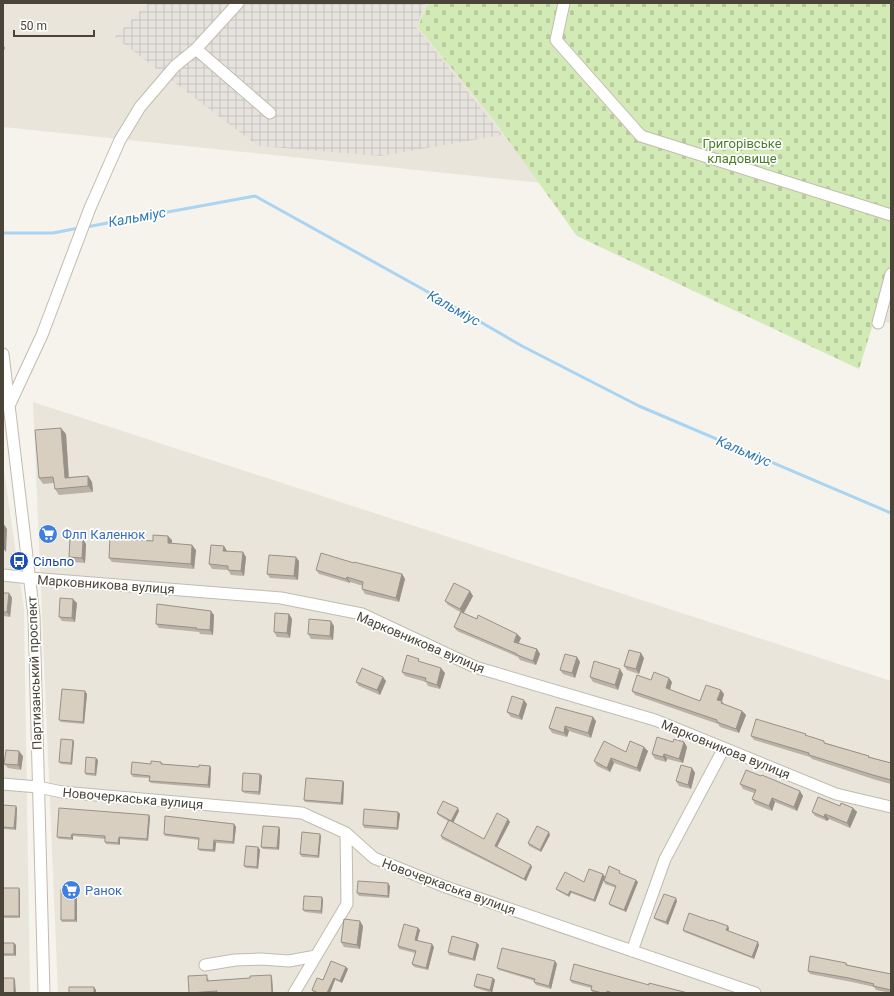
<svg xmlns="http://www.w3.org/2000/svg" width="894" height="996" font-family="Roboto,sans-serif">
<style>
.residential{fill:#eae5da}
.industrial{fill:url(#industrial-grid)}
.cemetery{fill:url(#cemetery-stones)}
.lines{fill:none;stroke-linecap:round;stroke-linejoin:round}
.stream{stroke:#a9d4f2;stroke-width:3}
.minor-casing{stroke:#c2bbae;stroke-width:13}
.minor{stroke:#fff;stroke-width:11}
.wall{fill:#bab2a6}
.shaded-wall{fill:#979187}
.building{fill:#d8cfc1;stroke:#979187}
.labels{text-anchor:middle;stroke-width:3.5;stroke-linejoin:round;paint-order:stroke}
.park-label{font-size:13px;fill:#4a7f2a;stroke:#fff}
.shop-label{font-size:13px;fill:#366cbe;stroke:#fff;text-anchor:start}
.transit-label{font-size:13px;fill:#164399;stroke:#fff;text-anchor:start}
.street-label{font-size:13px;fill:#4b4439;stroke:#fff}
.water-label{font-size:14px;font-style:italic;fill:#2e7ab2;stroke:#fff}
</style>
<defs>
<pattern id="industrial-grid" width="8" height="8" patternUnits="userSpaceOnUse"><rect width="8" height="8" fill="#e6e2dd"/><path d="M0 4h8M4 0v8" fill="none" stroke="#c7c3be"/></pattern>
<pattern id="cemetery-stones" width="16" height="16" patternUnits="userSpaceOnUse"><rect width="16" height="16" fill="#d2eab5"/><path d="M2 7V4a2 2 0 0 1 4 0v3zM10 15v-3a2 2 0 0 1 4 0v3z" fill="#b6ca9c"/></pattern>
</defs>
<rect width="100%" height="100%" fill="#f6f3ec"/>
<path class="residential" d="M3,3H891V324L542,183L3,127Z
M33,402L891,681V993H58Z
M3,465L24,608L30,993H3Z"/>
<path class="industrial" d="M148,3H426L416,27L502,135L381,156L258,146L115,37Z"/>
<path class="cemetery" d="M428,3H891V266L859,369L577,236L490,115L418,27Z"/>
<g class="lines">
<path class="stream" d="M86,227L255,196L446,302L522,346L639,406L891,513
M3,233H53L79,228"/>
<defs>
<path id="minor" d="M564,3L556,40L641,136L891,215
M196,49L270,113
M878,323L891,274
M3,354L34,616L44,993
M9,406L42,335L90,208L120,140L140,107L175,66L196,49L238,3
M3,575L30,578L281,598L362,614L475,667L655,720L836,794L891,807
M3,784L38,787L62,792L302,813L346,833L374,858L443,886L755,993
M632,951L665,859L724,748
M205,965L235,960L261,959L289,961L316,956
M294,993L347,904L346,833"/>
</defs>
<use href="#minor" class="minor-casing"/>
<use href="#minor" class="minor"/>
</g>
<path class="wall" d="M66,434L69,477L88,476L92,482L93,492L59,495L55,489L54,483L43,484L39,478Z
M172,540L171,543L196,550L194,569L112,562L109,558L153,541Z
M86,544L85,563L72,562L69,557Z
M227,551L246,557L244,576L231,575L228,570L212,569L209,564Z
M299,561L298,580L270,578L267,574Z
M316,570L402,574L405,579L399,602L365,594L362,589L363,586L350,582V583L319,574Z
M3,593H9L12,598L10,617L3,616Z
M473,596L464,613L477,619L517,634L521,638L519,643L537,649L540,654L536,665L520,660L518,657L457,631L454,627L460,612L448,605L445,601Z
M77,603L75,622L62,621L59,617Z
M289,614L292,619L290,638L277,637L274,632Z
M214,615L213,635L200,634L199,632L159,628L156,624Z
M334,626L333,640L311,639L308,634Z
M644,658L639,674L627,670L624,666Z
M421,662L445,673L440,689L428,686L426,682L405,676L402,672Z
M580,662L575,678L563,674L560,670Z
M623,674L618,690L593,682L590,677Z
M651,680L672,682L670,690L700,701L724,694L722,701L724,704L742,711L746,715L739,733L720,727L718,724L635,695L632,691Z
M386,681L380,695L359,686L356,682Z
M85,691L87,694L84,724L61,722L59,720Z
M527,704L522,720L511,717L507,712Z
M596,721L591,738L569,731L567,737L552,733L549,728Z
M806,734L807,736L826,743L869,756L870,757L891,763V784L876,780L812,759L810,757L754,740L751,736Z
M73,740L74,742L72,765L61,764L59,762Z
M673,742H684L687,747L683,763L667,759L666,762L655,759L652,754Z
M648,751L640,772L614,763L610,772L597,766L594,761L626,752Z
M23,756L21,770L8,768L4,764Z
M98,760L96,776L86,775L85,773Z
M161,762L163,764L199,767L210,766L211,768L210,788L151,783L149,781L150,778L133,777L131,774L151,764Z
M692,768L695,773L691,789L679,786L676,781Z
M260,774L262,776L260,795L244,793L242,791Z
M343,781L344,783L343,805L305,802L304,800Z
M740,784L803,796L797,811L775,802L772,811L755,804L752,799L754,793L743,789Z
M3,805L17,808L16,830L3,829Z
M840,806L853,808L857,812L850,828L829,819L827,821L815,816L812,812Z
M459,811L453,823L484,839L510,822L497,847L532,867L526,881L442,839L441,836L448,821L438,815L437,813Z
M398,812L400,814L398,830L364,828L363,825Z
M150,817L148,841L120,839V845L106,844L105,842V839L73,836V840L59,839L57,837Z
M234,824L236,827L234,844L216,843L215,852L200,851L198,849L199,840L165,836L164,834Z
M279,827L280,830L279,850L263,849L261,847Z
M550,835L541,852L529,846L528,843Z
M321,836L319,858L302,857L300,854Z
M258,847L260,850L258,869L246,868L244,866Z
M622,873L621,874L638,882L626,912L611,906L609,904L616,888L605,884L604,881Z
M603,874L605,877L595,902L571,893L569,897L558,891L556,889L584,882Z
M390,886L389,898L359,896L357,893Z
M3,888H19L20,891V918H3Z
M75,890L77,892V922H62L61,920Z
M322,897L323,900L322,914L305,912L303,910Z
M677,901L668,925L656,920L654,918Z
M363,926L360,949L344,947L341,942Z
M418,928L420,930L417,940L434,947L428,970L414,967L412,964L415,953L399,949L398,946Z
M729,928L728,931L759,945L754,959L684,932L683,930Z
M3,943L16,945V956H3Z
M477,943L479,945L475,961L449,955L448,952Z
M846,963L848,965L891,974V993L876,990L874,987L852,982L810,974L808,971Z
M557,964L551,989L536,985L534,982L535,981L499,970L497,968Z
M346,967L348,969L342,983L335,980L330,993H314L312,990L323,980Z
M271,975L272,977L273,993H189L208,978L209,981L250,978Z
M493,978L495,980L492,993L476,988L474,986Z
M570,980L649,985L688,993H593L591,990V988L572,983Z"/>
<path class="shaded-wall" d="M3,45L5,48L3,52Z
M61,428L66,434L69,484L65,478Z
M88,476L92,482L93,492L88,486Z
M3,523L7,529L6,552L3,548Z
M168,536L172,540L171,548L168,543Z
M83,539L86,544L85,563L82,558Z
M192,545L196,550L194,569L191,564Z
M224,546L227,551V555L223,551Z
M243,552L246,557L244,576L241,571Z
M296,557L299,561L298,580L294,576Z
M402,574L405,579L399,602L396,598Z
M347,577L350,582V583L346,579Z
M470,591L473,596L463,614L460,609Z
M9,593L12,598L10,617L7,612Z
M73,599L77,603L75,622L72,618Z
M211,611L214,615L213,635L210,630Z
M289,614L292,619L290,638L287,633Z
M331,621L334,626L333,640L330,636Z
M517,634L521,638L517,646L514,642Z
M537,649L540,654L536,665L533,661Z
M641,653L644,658L639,674L636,669Z
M577,657L580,662L575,678L572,673Z
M441,668L445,673L440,689L437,685Z
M620,669L623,674L618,690L615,685Z
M383,677L386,681L380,695L377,690Z
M669,678L672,682L669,693L666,688Z
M721,690L724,694L721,704L717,700Z
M85,691L87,694L84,724L83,722Z
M524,700L527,704L522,720L519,716Z
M742,711L746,715L739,733L736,729Z
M593,717L596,721L591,738L588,733Z
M565,726L569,731L567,737L564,733Z
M73,740L74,742L72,765L71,763Z
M684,742L687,747L683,763L679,759Z
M644,747L648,751L640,772L637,768Z
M19,751L23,756L21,770L18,765Z
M664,754L667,759L666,762L663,757Z
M96,758L98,760L96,776L95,774Z
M611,758L614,763L610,772L607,768Z
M210,766L211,768L210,788L208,785Z
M692,768L695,773L691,789L688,785Z
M260,774L262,776L260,795L259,792Z
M343,781L344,783L343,805L341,803Z
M800,791L803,796L797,811L794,807Z
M772,798L775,802L772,811L769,806Z
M16,806L17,808L16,830L14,828Z
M458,808L459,811L453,823L451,821Z
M853,808L857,812L850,828L847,823Z
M398,812L400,814L398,830L397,828Z
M825,814L829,819L827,821L824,817Z
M149,815L150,817L148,841L147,839Z
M508,819L510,822L496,849L495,846Z
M234,824L236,827L234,844L233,842Z
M279,827L280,830L279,850L277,848Z
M549,832L550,835L541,852L540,850Z
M72,834L73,836V840L71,838Z
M320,834L321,836L319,858L318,856Z
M119,837L120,839V845L118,843Z
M214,840L216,843L215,852L213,850Z
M258,847L260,850L258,869L257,867Z
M531,865L532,867L526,881L524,879Z
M603,874L605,877L595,902L594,900Z
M636,880L638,882L626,912L624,910Z
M388,883L390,886L389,898L388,896Z
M19,888L20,891V918L19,916Z
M75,890L77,892V922L75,920Z
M570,891L571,893L569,897L568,895Z
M322,897L323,900L322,914L321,911Z
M676,898L677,901L668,925L666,922Z
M360,921L363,926L360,949L357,945Z
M728,926L729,928L728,932L726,930Z
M418,928L420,930L417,942L415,940Z
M758,942L759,945L754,959L752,957Z
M14,943L16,945V956L14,954Z
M477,943L479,945L475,961L473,959Z
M432,944L434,947L428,970L426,968Z
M555,961L557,964L551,989L549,986Z
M346,967L348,969L342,983L340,981Z
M271,975L272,977L273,993H272Z
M14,978L15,980L16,993H14Z
M334,978L335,980L330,993H327Z
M493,978L495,980L492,993L490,990Z
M94,987L96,990V993H94Z"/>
<path class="building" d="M61,428L65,478L88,476V486L55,489L53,477L39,478L35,430Z
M153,535L168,536V543L192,545L191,564L109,558L110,538L153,541Z
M70,538L83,539L82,558L69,557Z
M211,545L224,546L223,551L243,552L241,571L228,570V566L209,564Z
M321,553L354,563V562L402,574L396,598L362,589L363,582L347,577L346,579L316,570Z
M269,555L296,557L294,576L267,574Z
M454,583L470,591L460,609L445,601Z
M3,593H9L7,612H3Z
M60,598L73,599L72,618L59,617Z
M157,604L211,611L210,630L196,629L197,628L156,624Z
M461,612L477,619L478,615L517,634L514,642L537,649L533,661L517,655V654L454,627Z
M275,613L289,614L287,633L274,632Z
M309,619L331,621L330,636L308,634Z
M629,650L641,653L636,669L624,666Z
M565,654L577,657L572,673L560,670Z
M407,655L419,659L418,661L441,668L437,685L425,681L426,678L402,672Z
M594,661L620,669L615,685L590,677Z
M362,668L383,677L377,690L356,682Z
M654,672L669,678L666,688L700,701L706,685L721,690L717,700L722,701L721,703L742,711L736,729L717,722V720L632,691L637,675L651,680Z
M62,689L85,691L83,722L59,720Z
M512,696L524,700L519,716L507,712Z
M556,707L593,717L588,733L565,726L564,733L549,728Z
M756,719L806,734L805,735L824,741V743L869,756L868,757L891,763V780L873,775L809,755V753L751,736Z
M657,737L673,742L674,739L684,742L679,759L664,754L663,757L652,754Z
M61,739L73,740L71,763L59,762Z
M604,741L626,752L630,741L644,747L637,768L611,758L607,768L594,761Z
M6,750L19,751L18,765L4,764Z
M86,757L96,758L95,774L85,773Z
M151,761L161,762V764L199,767V765L210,766L208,785L149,781L150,776L131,774L132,762L151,764Z
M681,765L692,768L688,785L676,781Z
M746,770L761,776L762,775L800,791L794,807L772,798L769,806L752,799L756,790L740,784Z
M243,773L260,774L259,792L242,791Z
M306,778L343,781L341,803L304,800Z
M818,797L840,806L841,803L853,808L847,823L825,814L824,817L812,812Z
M443,801L458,808L451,821L437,813Z
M3,805L16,806L14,828L3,827Z
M59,808L149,815L147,839L119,837L118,843L105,842V836L72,834L71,838L57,837Z
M364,809L398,812L397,828L363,825Z
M497,813L508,819L495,846L531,865L524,879L441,836L449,820L484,839Z
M165,816L234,824L233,842L214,840L213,850L198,849L199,838L164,834Z
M263,826L279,827L277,848L261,847Z
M537,826L549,832L540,850L528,843Z
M302,832L320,834L318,856L300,854Z
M246,846L258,847L257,867L244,866Z
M609,866L620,871L619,873L636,880L624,910L609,904L616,886L604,881Z
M589,869L603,874L594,900L570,891L568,895L556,889L565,872L584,882Z
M358,881L388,883V896L357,893Z
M3,888H19V916H3Z
M61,889L75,890V920H61Z
M664,894L676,898L666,922L654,918Z
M304,896L322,897L321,911L303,910Z
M689,913L711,921V920L728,926L726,930L758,942L752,957L683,930Z
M344,919L360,921L357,945L341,942Z
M404,924L418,928L415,940L432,944L426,968L412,964L416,951L398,946Z
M452,936L477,943L473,959L448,952Z
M3,943H14V954H3Z
M502,948L555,961L549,986L534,982L535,979L497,968Z
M810,956L846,963V965L891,974V990L873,986L874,984L849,978L808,971Z
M331,961L346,967L340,981L334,978L327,993H318L312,990L317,978L323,980Z
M574,964L649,985V983L688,993H613L607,991L606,993H602L591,990L592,986L570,980Z
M477,974L493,978L490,990L474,986Z
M207,975V981L250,978V976L271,975L272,993H217V991L189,993L188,976Z
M3,978H14V993H3Z
M69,987H94V993H69Z"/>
<defs>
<symbol id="supermarket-disc" viewBox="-11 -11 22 22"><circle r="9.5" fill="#3f7fe0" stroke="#fff"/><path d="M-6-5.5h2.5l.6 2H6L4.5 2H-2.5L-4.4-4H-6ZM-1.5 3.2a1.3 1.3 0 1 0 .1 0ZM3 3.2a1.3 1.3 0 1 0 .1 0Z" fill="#fff"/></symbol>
<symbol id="bus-disc" viewBox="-11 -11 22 22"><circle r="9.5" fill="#1a4fb4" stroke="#fff"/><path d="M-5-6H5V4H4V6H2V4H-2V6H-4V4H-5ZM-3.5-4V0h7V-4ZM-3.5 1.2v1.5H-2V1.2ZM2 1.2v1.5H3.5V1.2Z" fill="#fff"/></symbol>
</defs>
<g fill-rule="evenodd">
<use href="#supermarket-disc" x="37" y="523" width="22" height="22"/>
<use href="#bus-disc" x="8" y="550" width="22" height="22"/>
<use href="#supermarket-disc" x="60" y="879" width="22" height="22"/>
</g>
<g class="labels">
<g class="park-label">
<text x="742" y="148">Григорівське<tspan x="742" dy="15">кладовище</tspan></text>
</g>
<g class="shop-label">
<text x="62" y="539">Флп Каленюк</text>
<text x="85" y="895">Ранок</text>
</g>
<g class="transit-label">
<text x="33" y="566">Сільпо</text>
</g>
<g class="street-label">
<text transform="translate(106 584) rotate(4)" y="5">Марковникова вулиця</text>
<text transform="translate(421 642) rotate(23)" y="5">Марковникова вулиця</text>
<text transform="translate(34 673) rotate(-92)" y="5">Партизанський проспект</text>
<text transform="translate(726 749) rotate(22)" y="5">Марковникова вулиця</text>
<text transform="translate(133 798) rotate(5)" y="5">Новочеркаська вулиця</text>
<text transform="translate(449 886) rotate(20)" y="5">Новочеркаська вулиця</text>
</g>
<g class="water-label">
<text transform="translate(137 217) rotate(-10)" y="5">Кальміус</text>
<text transform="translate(454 308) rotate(29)" y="5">Кальміус</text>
<text transform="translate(744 451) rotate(23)" y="5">Кальміус</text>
</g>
</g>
<rect width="894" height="996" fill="none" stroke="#4b4439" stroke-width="8"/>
<path d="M14 30v6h80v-6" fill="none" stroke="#4b4439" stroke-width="2"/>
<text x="20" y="30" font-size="12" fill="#4b4439" stroke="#ffffff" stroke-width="3" paint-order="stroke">50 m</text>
</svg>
